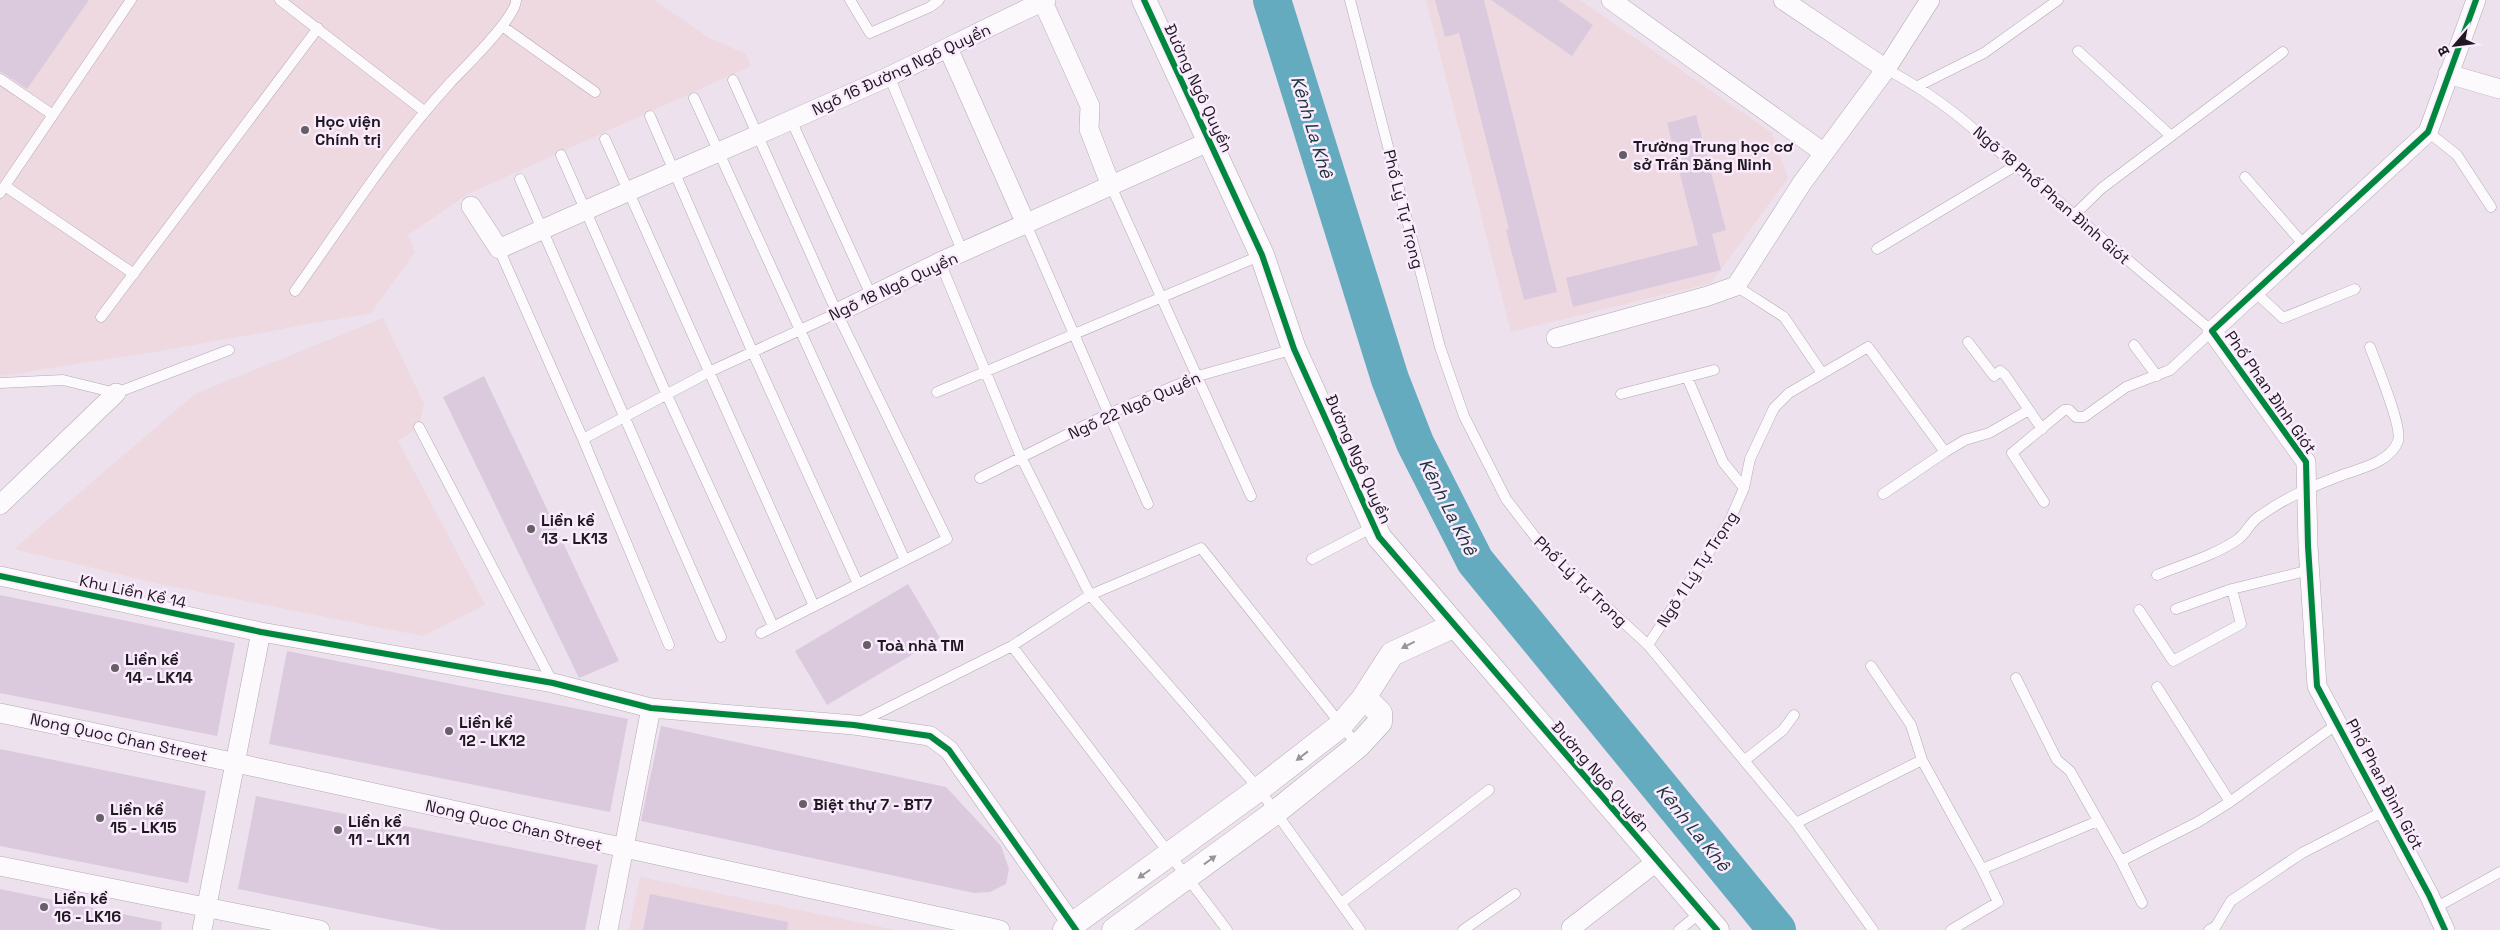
<svg xmlns="http://www.w3.org/2000/svg" width="2500" height="930" font-family="'Space Grotesk',sans-serif">
<style>
.education{fill:#edd9df}
.lines{fill:none;stroke-linecap:round;stroke-linejoin:round}
.river{stroke:#64abc0;stroke-width:38}
.building{fill:#dbcade}
.service-casing{stroke:#b2aab3;stroke-width:11}
.minor-casing{stroke:#b2aab3;stroke-width:20}
.tertiary-casing{stroke:#b2aab3;stroke-width:25}
.service{stroke:#fcfafc;stroke-width:10}
.minor{stroke:#fcfafc;stroke-width:19}
.tertiary{stroke:#fcfafc;stroke-width:24}
.cycleway-casing{stroke:#faebfd;stroke-width:9}
.cycleway{stroke:#00873e;stroke-width:6}
.oneway{fill:#999499}
.poi-dot{fill:#675e68;stroke:#faebfd;stroke-width:2}
.labels{text-anchor:middle;stroke-width:5;stroke-linejoin:round;paint-order:stroke}
.street-label{font-size:16px;fill:#1f1820;stroke:#faebfd}
.poi-label{font-size:16px;font-weight:bold;fill:#1f1820;stroke:#faebfd;text-anchor:start}
.water-label{font-size:18px;font-style:italic;fill:#1b3238;stroke:#faebfd}
</style>
<rect width="100%" height="100%" fill="#ece1ed"/>
<path class="education" d="M0,0H654L709,38L746,54L751,66L468,194L408,235L415,252L371,313L154,352L0,376Z
M1426,0H1580L1772,133L1788,178L1711,283L1511,332Z
M383,318L424,404L419,427L398,441L485,605L423,636L164,585L14,549L195,394Z
M640,877L895,930H629Z"/>
<g class="lines">
<path class="river" d="M1272,0L1390,379L1415,443L1475,561L1777,930"/>
</g>
<path class="building" d="M0,0H89L27,89L0,71Z
M1435,0H1484L1557,292L1524,300L1506,230L1509,229L1459,33L1445,37Z
M1491,0H1558L1593,25L1572,56Z
M1696,115L1726,230L1712,234L1721,270L1573,307L1566,278L1698,245L1667,123Z
M484,376L619,661L579,678L443,397Z
M908,584L940,638L827,705L795,651Z
M0,595L235,643L217,736L0,693Z
M287,651L628,719L610,812L269,744Z
M661,726L946,787L1001,846L1009,869L1006,884L990,892L974,893L641,821Z
M0,749L206,791L188,883L0,846Z
M256,796L598,865L585,930H442L238,889Z
M0,889L162,922L161,930H0Z
M650,894L788,922L787,930H643Z"/>
<g class="lines">
<defs>
<path id="service" d="M280,0L424,111
M850,0L870,33L930,7L939,0
M1350,0L1440,347L1464,416L1506,499L1546,551L1648,645L1796,823L1873,930
M502,26L595,92
M2078,51L2171,136
M1886,69C1924,89 1956,112 1988,142L2212,331L2170,370L2126,387L2084,417H2076L2069,410H2064L2012,453L2044,502
M889,76L963,253
M0,79L53,115
M733,80L837,313L947,539L761,633
M1918,86L1984,53L2058,0
M694,98L905,560
M650,116L753,353L858,584
M791,120L871,295
M2428,132L2457,155L2491,207
M605,139L814,606
M561,155L666,393L773,626
M2245,177L2305,246
M520,179L721,637
M5,186L134,274
M1111,186L1251,496
M0,193L131,0
M2074,215L2102,188L2283,52
M1026,224L1148,504
M499,249L583,439L669,645
M1877,249L2015,166
M940,262L1021,457L1090,595L1259,789L1360,930
M1736,286L1784,317L1822,373
M295,291C345,221 392,146 450,83C464,68 516,18 516,0
M2255,292L2283,318L2355,289
M101,317L318,28
M1968,342L1994,376L2000,371L2005,375L2029,410
M2134,345L2157,376
M1687,377L1714,370
M0,383L63,380L116,393L229,350
M937,392L1262,255
M1621,394L1687,377L1723,462L1744,488
M419,427L553,683
M583,439L709,372L837,313
M980,478L1108,414L1198,376L1294,349
M1883,494L1945,452
M1312,559L1373,527
M2157,575C2184,564 2213,556 2237,540C2246,534 2249,524 2257,518C2285,497 2313,486 2345,474C2363,468 2391,461 2398,441C2403,427 2376,364 2370,347
M2176,609L2232,589L2310,570
M2139,610L2173,661L2241,624L2232,589
M1648,645L1730,520L1744,488L1750,459L1774,408L1789,393L1868,347L1945,452L1965,440L1989,433L2029,410L2042,429
M1012,646L1227,930
M1871,666L1911,725L1922,760
M2016,678L2057,760L2070,771L2121,861L2142,903
M2157,687L2230,802
M858,723L1012,646L1090,595L1201,548L1358,746
M1745,760L1783,730L1794,715
M1796,823L1922,760L1982,869L2098,821
M2121,861L2198,822L2230,802L2337,724
M1341,903L1489,790
M2435,908L2500,872
M1463,930L1515,894
M1679,930L1701,912
M1951,930L1998,902L1982,869
M2209,930L2216,926L2231,901L2302,853L2384,811"/>
<path id="minor" d="M1611,0L1824,153
M1783,0L1886,69
M1043,2L1090,106L1089,129L1111,186
M948,48L1026,224
M2448,74L2500,89
M471,206L499,249C629,190 760,135 890,76C942,51 994,24 1046,0
M837,313L940,262L1208,142
M1556,338L1708,296L1736,286L1802,183L1886,69L1930,0
M0,505L116,393
M0,576L261,632L553,683L651,708L854,725L930,736L949,750L1076,930
M0,713C334,782 666,858 1000,930
M0,866L320,930
M1571,928L1656,862
M202,930L261,632
M608,930L651,708
M2445,930L2429,895L2317,686L2308,546L2306,462L2212,331L2428,132L2476,0"/>
<path id="tertiary" d="M1144,0L1262,255L1294,349L1379,537L1717,930
M1363,699L1392,654L1453,626
M1065,930L1259,789L1340,726L1363,699L1369,702L1380,713V722L1358,746L1277,811L1114,930"/>
</defs>
<use href="#service" class="service-casing"/>
<use href="#minor" class="minor-casing"/>
<use href="#tertiary" class="tertiary-casing"/>
<use href="#service" class="service"/>
<use href="#minor" class="minor"/>
<use href="#tertiary" class="tertiary"/>
<defs>
<path id="cycleway" d="M1144,0L1262,255L1294,349L1379,537L1717,930
M0,576L261,632L553,683L651,708L854,725L930,736L949,750L1076,930
M2445,930L2429,895L2317,686L2308,546L2306,462L2212,331L2428,132L2476,0"/>
</defs>
<use href="#cycleway" class="cycleway-casing"/>
<use href="#cycleway" class="cycleway"/>
</g>
<defs><path id="oneway-solid" d="M-6-.8H1V-3.2L6.5 0L1 3.2V.8H-6Z" transform="scale(1.25)"/></defs>
<g class="oneway">
<use href="#oneway-solid" transform="translate(1408 645) rotate(153)"/>
<use href="#oneway-solid" transform="translate(1302 756) rotate(142)"/>
<use href="#oneway-solid" transform="translate(1210 860) rotate(-36)"/>
<use href="#oneway-solid" transform="translate(1144 874) rotate(145)"/>
</g>
<g class="poi-dot">
<circle cx="305" cy="130" r="5"/>
<circle cx="1623" cy="155" r="5"/>
<circle cx="531" cy="529" r="5"/>
<circle cx="867" cy="645" r="5"/>
<circle cx="115" cy="668" r="5"/>
<circle cx="449" cy="731" r="5"/>
<circle cx="803" cy="804" r="5"/>
<circle cx="100" cy="818" r="5"/>
<circle cx="338" cy="830" r="5"/>
<circle cx="44" cy="907" r="5"/>
</g>
<g class="labels">
<g class="street-label">
<text transform="translate(901 69) rotate(-25)" y="6">Ngõ 16 Đường Ngô Quyền</text>
<text transform="translate(1199 88) rotate(65)" y="6">Đường Ngô Quyền</text>
<text transform="translate(2052 195) rotate(41)" y="6">Ngõ 18 Phố Phan Đình Giót</text>
<text transform="translate(1404 209) rotate(76)" y="6">Phố Lý Tự Trọng</text>
<text transform="translate(893 286) rotate(-25)" y="6">Ngõ 18 Ngô Quyền</text>
<text transform="translate(2271 392) rotate(55)" y="6">Phố Phan Đình Giót</text>
<text transform="translate(1134 405) rotate(-24)" y="6">Ngõ 22 Ngô Quyền</text>
<text transform="translate(1359 459) rotate(66)" y="6">Đường Ngô Quyền</text>
<text transform="translate(1697 569) rotate(-57)" y="6">Ngõ 1 Lý Tự Trọng</text>
<text transform="translate(1581 581) rotate(44)" y="6">Phố Lý Tự Trọng</text>
<text transform="translate(133 591) rotate(12)" y="6">Khu Liền Kề 14</text>
<text transform="translate(119 737) rotate(12)" y="6">Nong Quoc Chan Street</text>
<text transform="translate(1601 776) rotate(49)" y="6">Đường Ngô Quyền</text>
<text transform="translate(2385 784) rotate(62)" y="6">Phố Phan Đình Giót</text>
<text transform="translate(514 825) rotate(13)" y="6">Nong Quoc Chan Street</text>
</g>
<g class="poi-label">
<text x="315" y="127">Học viện<tspan x="315" dy="18">Chính trị</tspan></text>
<text x="1633" y="152">Trường Trung học cơ<tspan x="1633" dy="18">sở Trần Đăng Ninh</tspan></text>
<text x="541" y="526">Liền kề<tspan x="541" dy="18">13 - LK13</tspan></text>
<text x="877" y="651">Toà nhà TM</text>
<text x="125" y="665">Liền kề<tspan x="125" dy="18">14 - LK14</tspan></text>
<text x="459" y="728">Liền kề<tspan x="459" dy="18">12 - LK12</tspan></text>
<text x="813" y="810">Biệt thự 7 - BT7</text>
<text x="110" y="815">Liền kề<tspan x="110" dy="18">15 - LK15</tspan></text>
<text x="348" y="827">Liền kề<tspan x="348" dy="18">11 - LK11</tspan></text>
<text x="54" y="904">Liền kề<tspan x="54" dy="18">16 - LK16</tspan></text>
</g>
<g class="water-label">
<text transform="translate(1312 127) rotate(73)" y="6">Kênh La Khê</text>
<text transform="translate(1448 507) rotate(63)" y="6">Kênh La Khê</text>
<text transform="translate(1693 828) rotate(51)" y="6">Kênh La Khê</text>
</g>
</g>
<g transform="translate(2455 45) rotate(242)" stroke="#faebfd" stroke-width="4" paint-order="stroke">
<path d="M0-4L9 19L0 12L-9 19Z" fill="#1f1820"/>
<text y="-8" font-size="14" font-weight="bold" text-anchor="middle" fill="#1f1820">B</text>
</g>
</svg>
